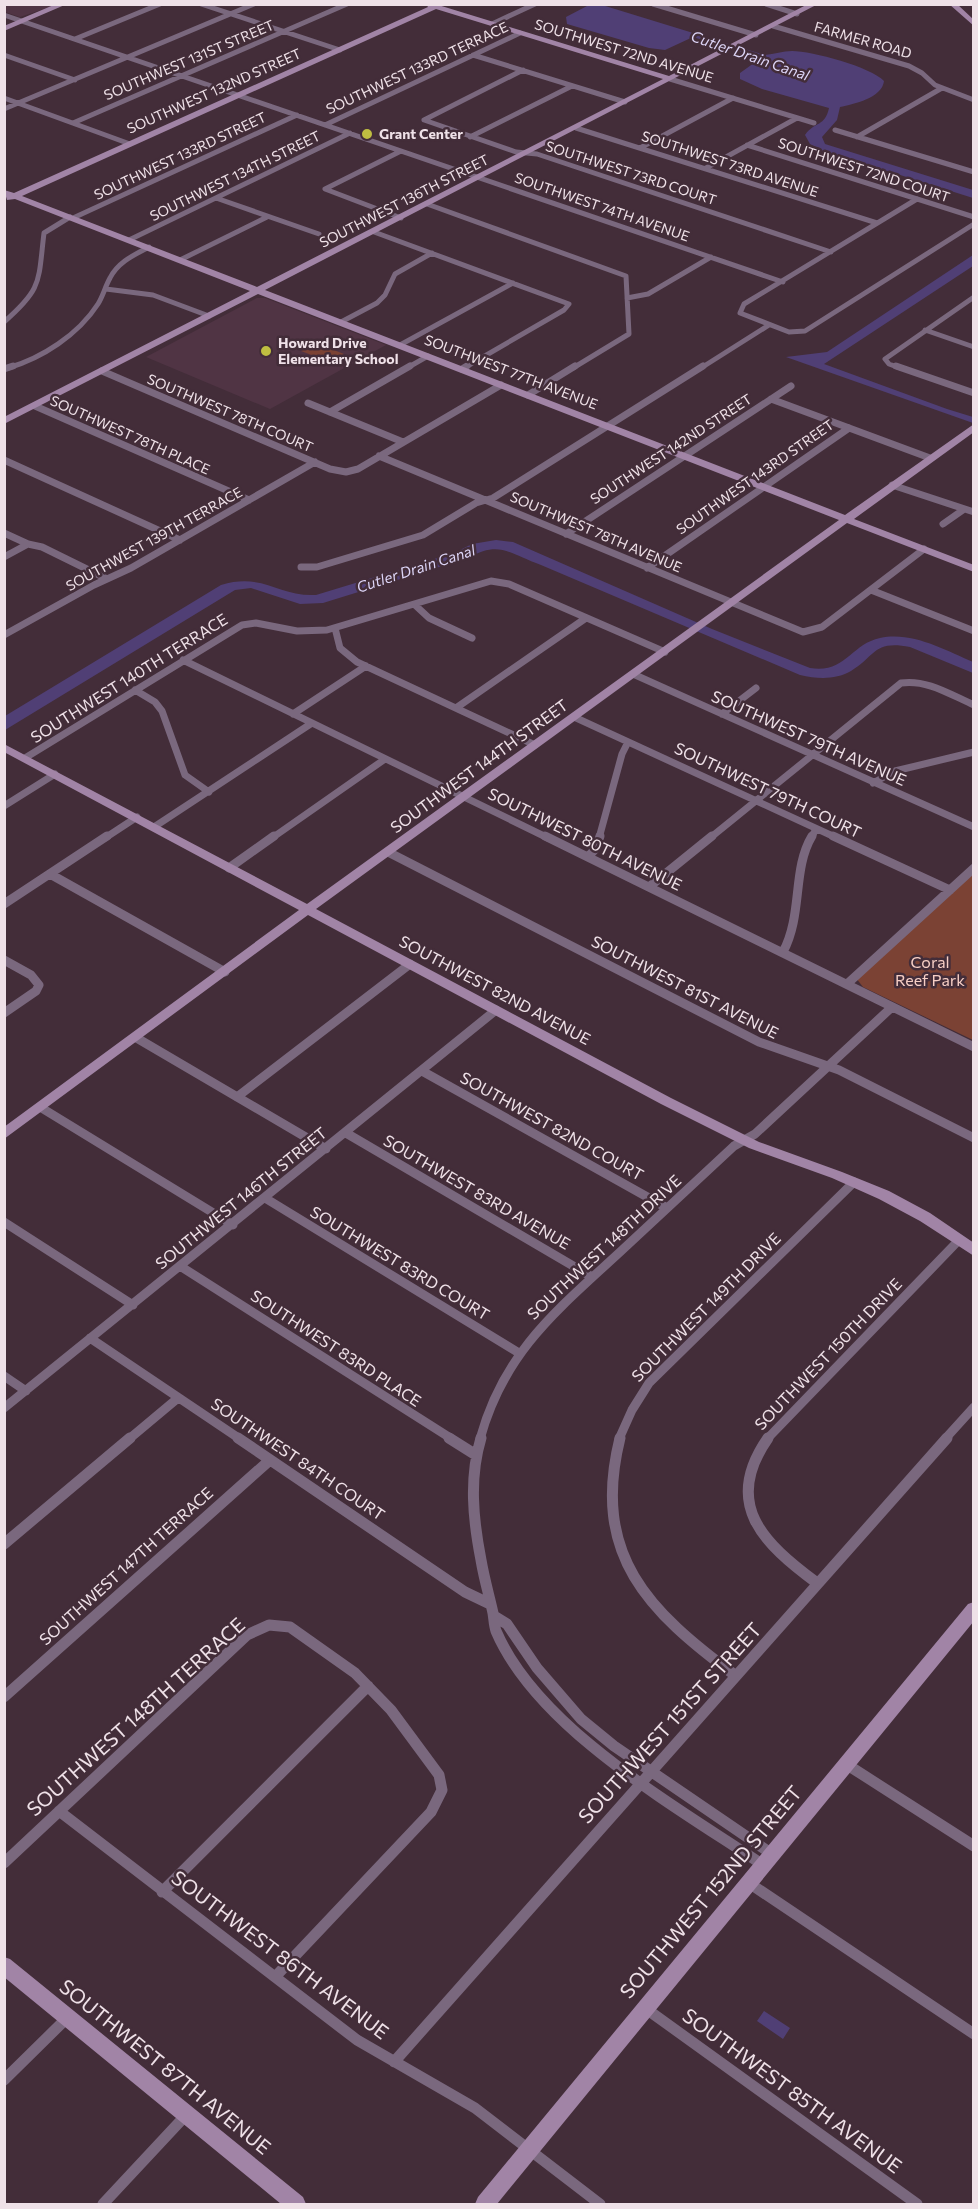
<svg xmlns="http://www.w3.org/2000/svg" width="978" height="2209" font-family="Commissioner,sans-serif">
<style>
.built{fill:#503444}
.green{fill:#7b4234}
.water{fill:#503f75}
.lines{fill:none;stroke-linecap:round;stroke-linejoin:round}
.street-far3{stroke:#7a687e;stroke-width:5}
.street-far2{stroke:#7a687e;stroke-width:7}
.street-far1{stroke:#7a687e;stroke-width:9}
.street{stroke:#7a687e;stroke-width:11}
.secondary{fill:#a184a6;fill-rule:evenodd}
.poi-dot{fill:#bfbe41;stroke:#432d39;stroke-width:2}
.labels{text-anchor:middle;stroke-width:5;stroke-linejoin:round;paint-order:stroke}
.far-street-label{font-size:14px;fill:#efe1e8;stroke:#432d39}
.far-poi-label{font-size:14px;font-weight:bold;fill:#efe1e8;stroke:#432d39;text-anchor:start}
.far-water-label{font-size:15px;font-style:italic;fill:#ddd5f7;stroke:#432d39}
.street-label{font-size:16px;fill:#efe1e8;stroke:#432d39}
.park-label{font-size:16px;fill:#f7cfc5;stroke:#432d39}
.near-street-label{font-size:20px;fill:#efe1e8;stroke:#432d39}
</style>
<rect width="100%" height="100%" fill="#432d39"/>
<path class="built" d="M5,5H56L20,17L5,12Z
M257,298H265L386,345L270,409L146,357Z"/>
<path class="green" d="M316,343L344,354L330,362L301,351Z
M973,873V1040L863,987L856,978Z"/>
<path class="water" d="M585,5H602L765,55C774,54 783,51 792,51C812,51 871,67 884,81C882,98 854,104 840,107L837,120L822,137L825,144L973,190V198L821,150L810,144L805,135C815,121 825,127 829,108L762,89L740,79V73L761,58L693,37L665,50L649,48L567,24L566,17L587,6Z
M973,255V266L824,364L947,409L973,417V423L786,357L827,352Z
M496,540L513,542L712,629L810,668C845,674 851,644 880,638C912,631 945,650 973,662V673L910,647C873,640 876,656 851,671C835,680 818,679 800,675L541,565C510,554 500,540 468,558L323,603L300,604L251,588L235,590L5,730V716L221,585C263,572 279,597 316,595L454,553L472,544Z
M764,2011L790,2028L783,2039L757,2021Z"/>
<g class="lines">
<path class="street-far3" d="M201,4L340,50
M653,4L756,35
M766,4L797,14
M4,15L783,282
M492,24L535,4
M773,26L909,66L922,73L935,85L974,100
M75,39L160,4
M4,55L75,80
M473,55L625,102
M523,70L424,120L516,152L537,154L831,252
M670,79L814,123
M4,98L130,144
M4,109L254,4
M73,123L347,4
M325,125L520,33
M576,128L877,223
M835,130L974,172
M470,137L572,86
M857,137L942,88
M747,145L974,217
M640,148L733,98
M401,151L325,189L401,218
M706,168L797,118
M216,198L319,234
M917,199L744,304L740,313L789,332L805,331L974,224
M427,204L626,276L629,334L573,368
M73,218L297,115
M374,232L569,304L564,310L464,368
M129,240L350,133
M180,260L267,217
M106,289L153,295L209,316
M627,298L648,294L711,257
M4,322C43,288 38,282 44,233L70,217
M341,322L377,303L385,295L395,274L432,253
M925,330L974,347
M400,345L513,283
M8,368C42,358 78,335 98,304C103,296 105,287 110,278C118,262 134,255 149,247
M407,368L428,356
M701,368L769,325
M900,368L889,364L885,359L974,297"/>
<path class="street-far2" d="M896,366L974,393
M4,369L13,366
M462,369L467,366
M102,371L330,469L346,472L358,469L501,385
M528,395L575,366
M771,399L930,458
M308,403L403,442
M35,406L249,500
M330,412L410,366
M379,456L803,632L822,627L924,549
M4,460L180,540
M892,485L974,512
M943,524L963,510
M4,533L28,544L42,547L107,579
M566,534L791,386
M4,557L28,544
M301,567H317L423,535L476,503L493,498L703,366
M647,568L849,428
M871,590L974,631
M415,605L429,618L472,638
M335,628L340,648L357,662L535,745
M4,635L94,585L131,568L315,462
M183,660L548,838
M633,674L974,827
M135,690L155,702L162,711L185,775L209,792
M456,708L586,618
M293,714L366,666
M722,714L756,688
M574,717L837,838
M25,758L242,625L256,623L297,631L327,630L491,581L509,584L665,652
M873,783L895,771L974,752
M4,806L55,774
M154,827L312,723
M105,838L137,817
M272,838L385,759
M599,838L622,754L628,742
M710,838L901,683C927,679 951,695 974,705
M811,838L816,829"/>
<path class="street-far1" d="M545,836L974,1047
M833,836L950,890
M388,852L759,1042L839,1070L974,1138
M588,857L597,847L600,836
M229,868L274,836
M50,874L225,972
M649,887L712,836
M4,904L107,836
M783,952C803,915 792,869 812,836
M4,960L31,975L39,985L36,991L4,1013
M847,984L974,868
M135,1037L326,1149
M422,1071L667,1208
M237,1097L410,964
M40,1107L233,1225
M346,1133L592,1277
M265,1198L519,1353
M4,1222L133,1305
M180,1266L452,1439
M90,1338L240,1439
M4,1376L26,1391
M4,1408L496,1010
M129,1439L178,1398
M480,1439C504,1352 556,1311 620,1252C658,1217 696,1181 734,1146L755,1134L892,1007
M619,1439L632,1410L649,1383L854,1182
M767,1439L959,1240
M945,1439L974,1407"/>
<path class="street" d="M238,1438L465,1592L490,1604
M449,1438L476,1455
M481,1438C469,1478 473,1519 481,1560C484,1578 489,1595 493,1613C494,1619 494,1625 496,1631C538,1729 677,1807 763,1865
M620,1438C591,1555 648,1611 736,1676
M768,1438C722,1504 763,1543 817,1583
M4,1544L130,1438
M494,1616L507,1624L537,1668L581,1719L614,1746L772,1854
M4,1697L270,1460
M846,1764L974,1846
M59,1811L357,2040L475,2108L600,2204
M4,1863L247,1635L269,1625L290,1627L355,1673L391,1710L439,1775L442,1790L431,1812L275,1977
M749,1883L974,2034
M162,1892L368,1686
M645,2008L917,2204
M394,2062L947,1438
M4,2080L68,2017
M103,2204L187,2114"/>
<path class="secondary" d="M56,4H67L4,31V26Z
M426,4H435L669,76L808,4H818L265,290L845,515L974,424V432L854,519L974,565V572L847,523L316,909L671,1098L759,1142L842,1172L889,1191L930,1213L974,1243V1256L920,1221L879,1199L832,1178L749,1148L661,1104L308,915L4,1139V1127L299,910L4,752V744L307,904L839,520L258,294L4,424V417L250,291L15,199L7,200L4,190L14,193L428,7ZM436,9L663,79L257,287L22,196Z
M949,4H957L974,20V26Z
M974,1602V1621L497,2204H475L478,2197L968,1604Z
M4,1957L10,1959L303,2197L306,2204H281L4,1977Z"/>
</g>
<g class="poi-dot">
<circle cx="367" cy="134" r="6"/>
<circle cx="266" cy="351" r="6"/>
</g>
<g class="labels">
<g class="far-street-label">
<text transform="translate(863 40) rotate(16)" y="5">FARMER ROAD</text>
<text transform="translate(624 51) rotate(17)" y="5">SOUTHWEST 72ND AVENUE</text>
<text transform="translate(189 60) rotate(-23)" y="5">SOUTHWEST 131ST STREET</text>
<text transform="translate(417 68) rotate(-25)" y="5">SOUTHWEST 133RD TERRACE</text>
<text transform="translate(214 91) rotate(-24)" y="5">SOUTHWEST 132ND STREET</text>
<text transform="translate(180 156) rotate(-25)" y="5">SOUTHWEST 133RD STREET</text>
<text transform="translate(730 164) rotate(18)" y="5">SOUTHWEST 73RD AVENUE</text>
<text transform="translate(864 170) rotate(18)" y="5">SOUTHWEST 72ND COURT</text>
<text transform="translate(631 173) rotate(18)" y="5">SOUTHWEST 73RD COURT</text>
<text transform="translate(235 176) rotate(-26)" y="5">SOUTHWEST 134TH STREET</text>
<text transform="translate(404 201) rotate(-27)" y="5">SOUTHWEST 136TH STREET</text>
<text transform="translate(602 207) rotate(19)" y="5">SOUTHWEST 74TH AVENUE</text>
<text transform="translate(511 372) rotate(21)" y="5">SOUTHWEST 77TH AVENUE</text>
<text transform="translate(230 413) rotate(23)" y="5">SOUTHWEST 78TH COURT</text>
<text transform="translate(130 435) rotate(24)" y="5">SOUTHWEST 78TH PLACE</text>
<text transform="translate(671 449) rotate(-33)" y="5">SOUTHWEST 142ND STREET</text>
<text transform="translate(755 477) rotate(-35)" y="5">SOUTHWEST 143RD STREET</text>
<text transform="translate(596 532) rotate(23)" y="5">SOUTHWEST 78TH AVENUE</text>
<text transform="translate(154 539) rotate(-29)" y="5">SOUTHWEST 139TH TERRACE</text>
</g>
<g class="far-poi-label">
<text x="379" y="139">Grant Center</text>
<text x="278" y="348">Howard Drive<tspan x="278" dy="16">Elementary School</tspan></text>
</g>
<g class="far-water-label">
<text transform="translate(750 56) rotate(19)" y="5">Cutler Drain Canal</text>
<text transform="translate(416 569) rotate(-18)" y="5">Cutler Drain Canal</text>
</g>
<g class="street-label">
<text transform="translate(129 678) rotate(-32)" y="6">SOUTHWEST 140TH TERRACE</text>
<text transform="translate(809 738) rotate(24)" y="6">SOUTHWEST 79TH AVENUE</text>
<text transform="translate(479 766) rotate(-36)" y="6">SOUTHWEST 144TH STREET</text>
<text transform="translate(768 790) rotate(25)" y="6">SOUTHWEST 79TH COURT</text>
<text transform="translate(585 839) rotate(26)" y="6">SOUTHWEST 80TH AVENUE</text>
<text transform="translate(685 987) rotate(27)" y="6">SOUTHWEST 81ST AVENUE</text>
<text transform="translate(495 990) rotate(28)" y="6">SOUTHWEST 82ND AVENUE</text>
<text transform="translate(552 1126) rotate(29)" y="6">SOUTHWEST 82ND COURT</text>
<text transform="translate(477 1192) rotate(30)" y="6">SOUTHWEST 83RD AVENUE</text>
<text transform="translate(241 1198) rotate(-39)" y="6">SOUTHWEST 146TH STREET</text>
<text transform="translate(604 1247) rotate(-43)" y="6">SOUTHWEST 148TH DRIVE</text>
<text transform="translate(400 1263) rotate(31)" y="6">SOUTHWEST 83RD COURT</text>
<text transform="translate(706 1307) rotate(-45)" y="6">SOUTHWEST 149TH DRIVE</text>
<text transform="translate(336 1348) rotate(33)" y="6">SOUTHWEST 83RD PLACE</text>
<text transform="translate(828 1354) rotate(-46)" y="6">SOUTHWEST 150TH DRIVE</text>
<text transform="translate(298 1459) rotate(34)" y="6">SOUTHWEST 84TH COURT</text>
<text transform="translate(126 1566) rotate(-42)" y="6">SOUTHWEST 147TH TERRACE</text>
</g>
<g class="park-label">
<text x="930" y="968">Coral<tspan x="930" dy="18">Reef Park</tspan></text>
</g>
<g class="near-street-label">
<text transform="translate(136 1717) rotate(-42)" y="7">SOUTHWEST 148TH TERRACE</text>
<text transform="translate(670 1723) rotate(-48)" y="7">SOUTHWEST 151ST STREET</text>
<text transform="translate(711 1892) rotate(-50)" y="7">SOUTHWEST 152ND STREET</text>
<text transform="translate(280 1955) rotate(37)" y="7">SOUTHWEST 86TH AVENUE</text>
<text transform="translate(165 2067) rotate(39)" y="7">SOUTHWEST 87TH AVENUE</text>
<text transform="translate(792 2091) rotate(36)" y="7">SOUTHWEST 85TH AVENUE</text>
</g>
</g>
<rect width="978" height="2209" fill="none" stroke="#efe1e8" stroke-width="12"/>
</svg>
